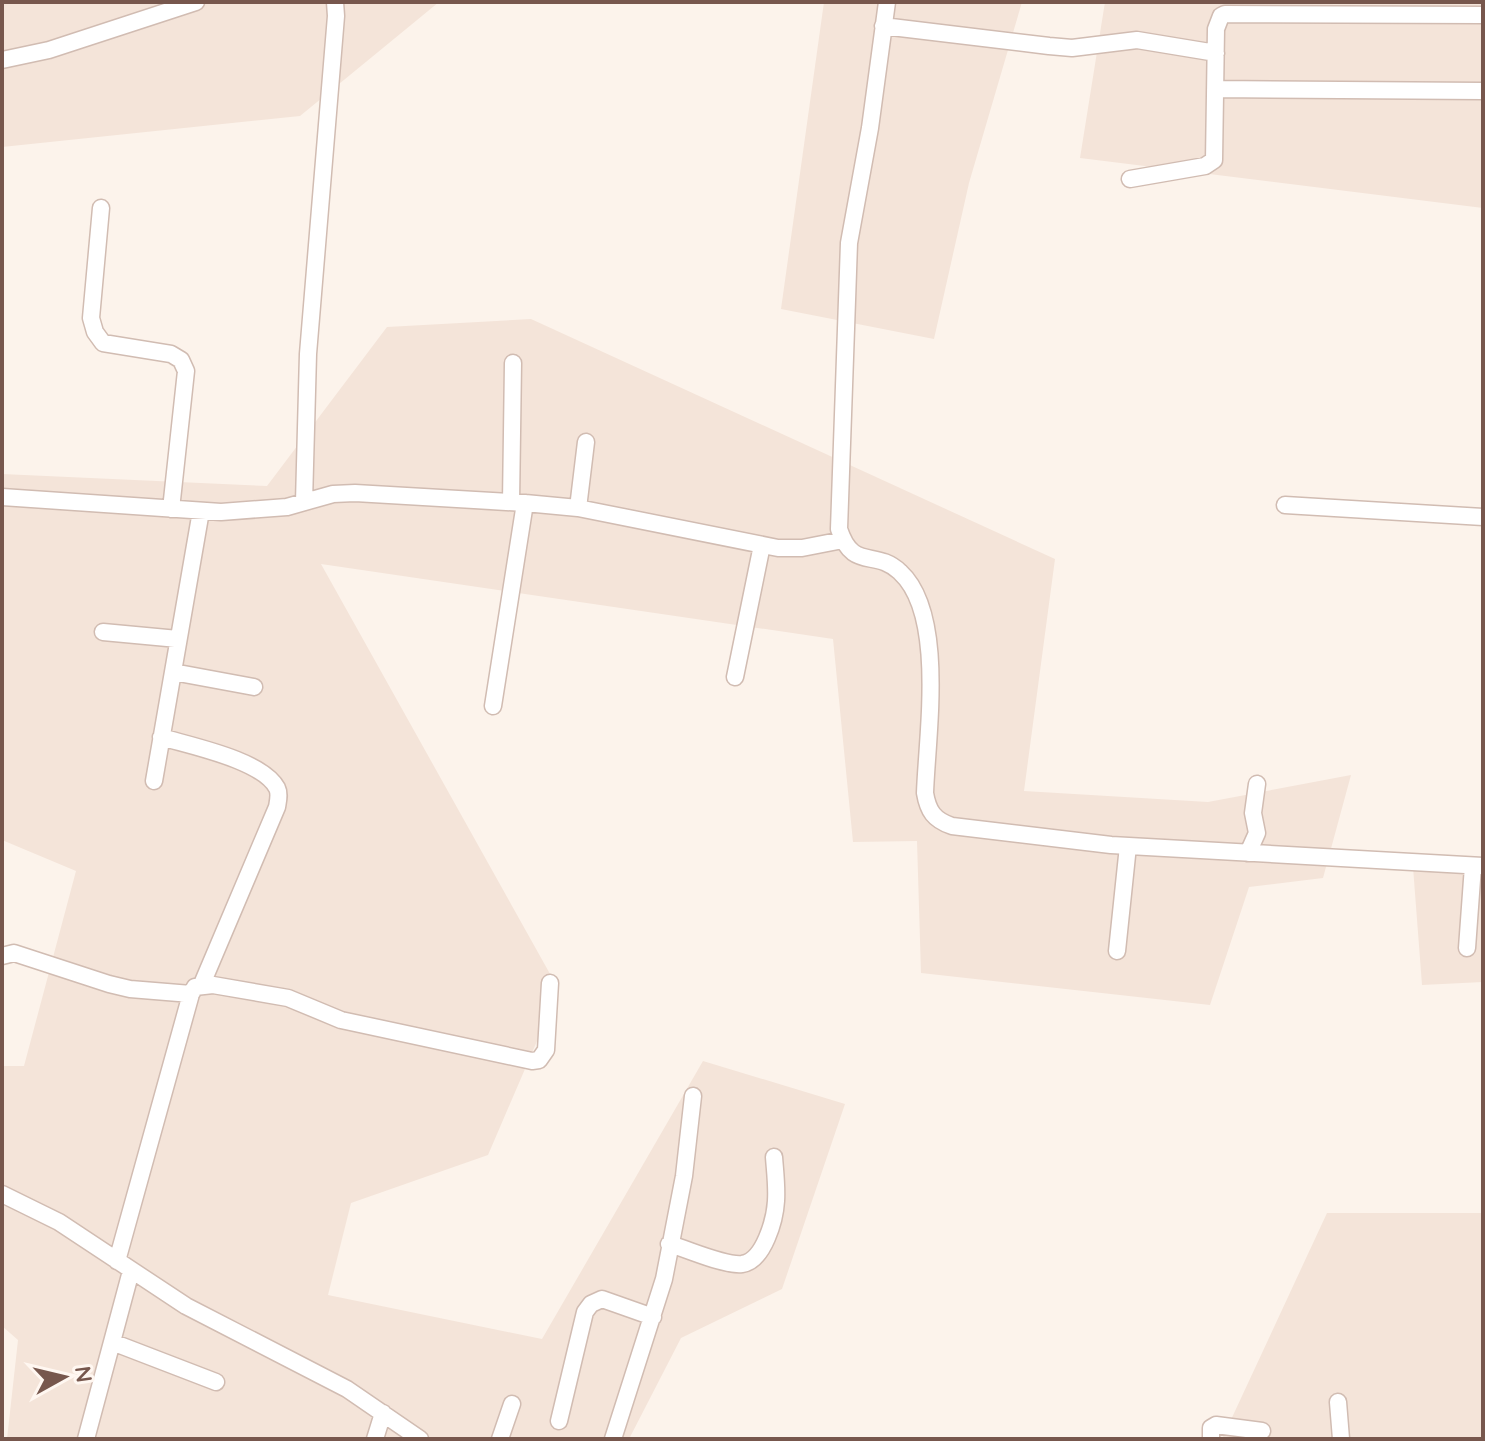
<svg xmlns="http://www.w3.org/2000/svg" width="1485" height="1441" font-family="Quicksand,sans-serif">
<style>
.residential{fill:#f4e4d9}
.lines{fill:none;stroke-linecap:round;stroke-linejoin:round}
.minor-casing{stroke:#d1bcb2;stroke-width:19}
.minor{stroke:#fff;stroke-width:16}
</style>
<rect width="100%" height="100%" fill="#fcf3eb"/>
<path class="residential" d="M2,2H439L300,116L2,147Z
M824,2H1022L969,183L934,339L781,309Z
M1105,2H1483V208L1080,158Z
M531,319L1055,559L1024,791L1208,802L1351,775L1323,878L1249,887L1210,1005L921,973L917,841L853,842L833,639L321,564L559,990L488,1155L351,1203L328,1295L542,1339L703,1061L845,1104L782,1289L681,1338L629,1439H7L18,1340L2,1326V1066H24L76,871L2,840V474L267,486L387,327Z
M1483,862V982L1422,985L1413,867Z
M1327,1213H1483V1439H1222Z"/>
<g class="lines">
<defs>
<path id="minor" d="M887,2L870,128L849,243L839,529C853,572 875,548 900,572C946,614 927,734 925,793C928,811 934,820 952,826L1111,845L1483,866
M883,26L1049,46L1072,48L1137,40L1216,53
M2,60L49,50L196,2
M1215,89L1483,91
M1130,179L1205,166L1214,160L1216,29L1221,16L1225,14L1483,15
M101,208L91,318L95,332L103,343L171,354L181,360L186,371L171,509
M2,497L221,512L287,507L333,494L355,493L525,503L578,508L778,548H802L843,540
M304,502L308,354L336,16L335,2
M511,502L513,363
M1285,505L1483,517
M578,508L586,442
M103,632L178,639
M173,672L254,687
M735,677L762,545
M493,706L525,503
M161,737C191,746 262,760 277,788C280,794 278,801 277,807L202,984
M154,781L201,511
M1248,853L1257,833L1253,813L1257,784
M1467,948L1473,866
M1117,951L1128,846
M2,956L14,953L109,984L130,989L191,994
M2,1194L59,1222L186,1306L347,1389L420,1439
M669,1244C688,1249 724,1266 742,1264C764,1261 775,1219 776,1201C777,1186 775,1171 774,1157
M117,1261L191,994L195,987L213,985L288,998L341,1020L532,1061L539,1060L546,1050L550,983
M112,1342L216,1382
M1338,1402L1341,1439
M559,1421L585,1312L591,1304L602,1299L653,1317
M86,1439L131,1271
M375,1439L383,1413
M500,1439L512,1404
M613,1439L664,1279L684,1176L693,1096
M1211,1439V1428L1216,1425L1262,1431"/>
</defs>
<use href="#minor" class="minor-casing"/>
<use href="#minor" class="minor"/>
</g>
<rect width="1485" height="1441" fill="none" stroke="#77574d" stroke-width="8"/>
<g transform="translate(64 1377) rotate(82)" stroke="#fff7f1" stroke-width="6" paint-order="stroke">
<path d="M0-6L14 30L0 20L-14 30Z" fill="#77574d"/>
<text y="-12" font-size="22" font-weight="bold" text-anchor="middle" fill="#77574d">N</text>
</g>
</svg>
